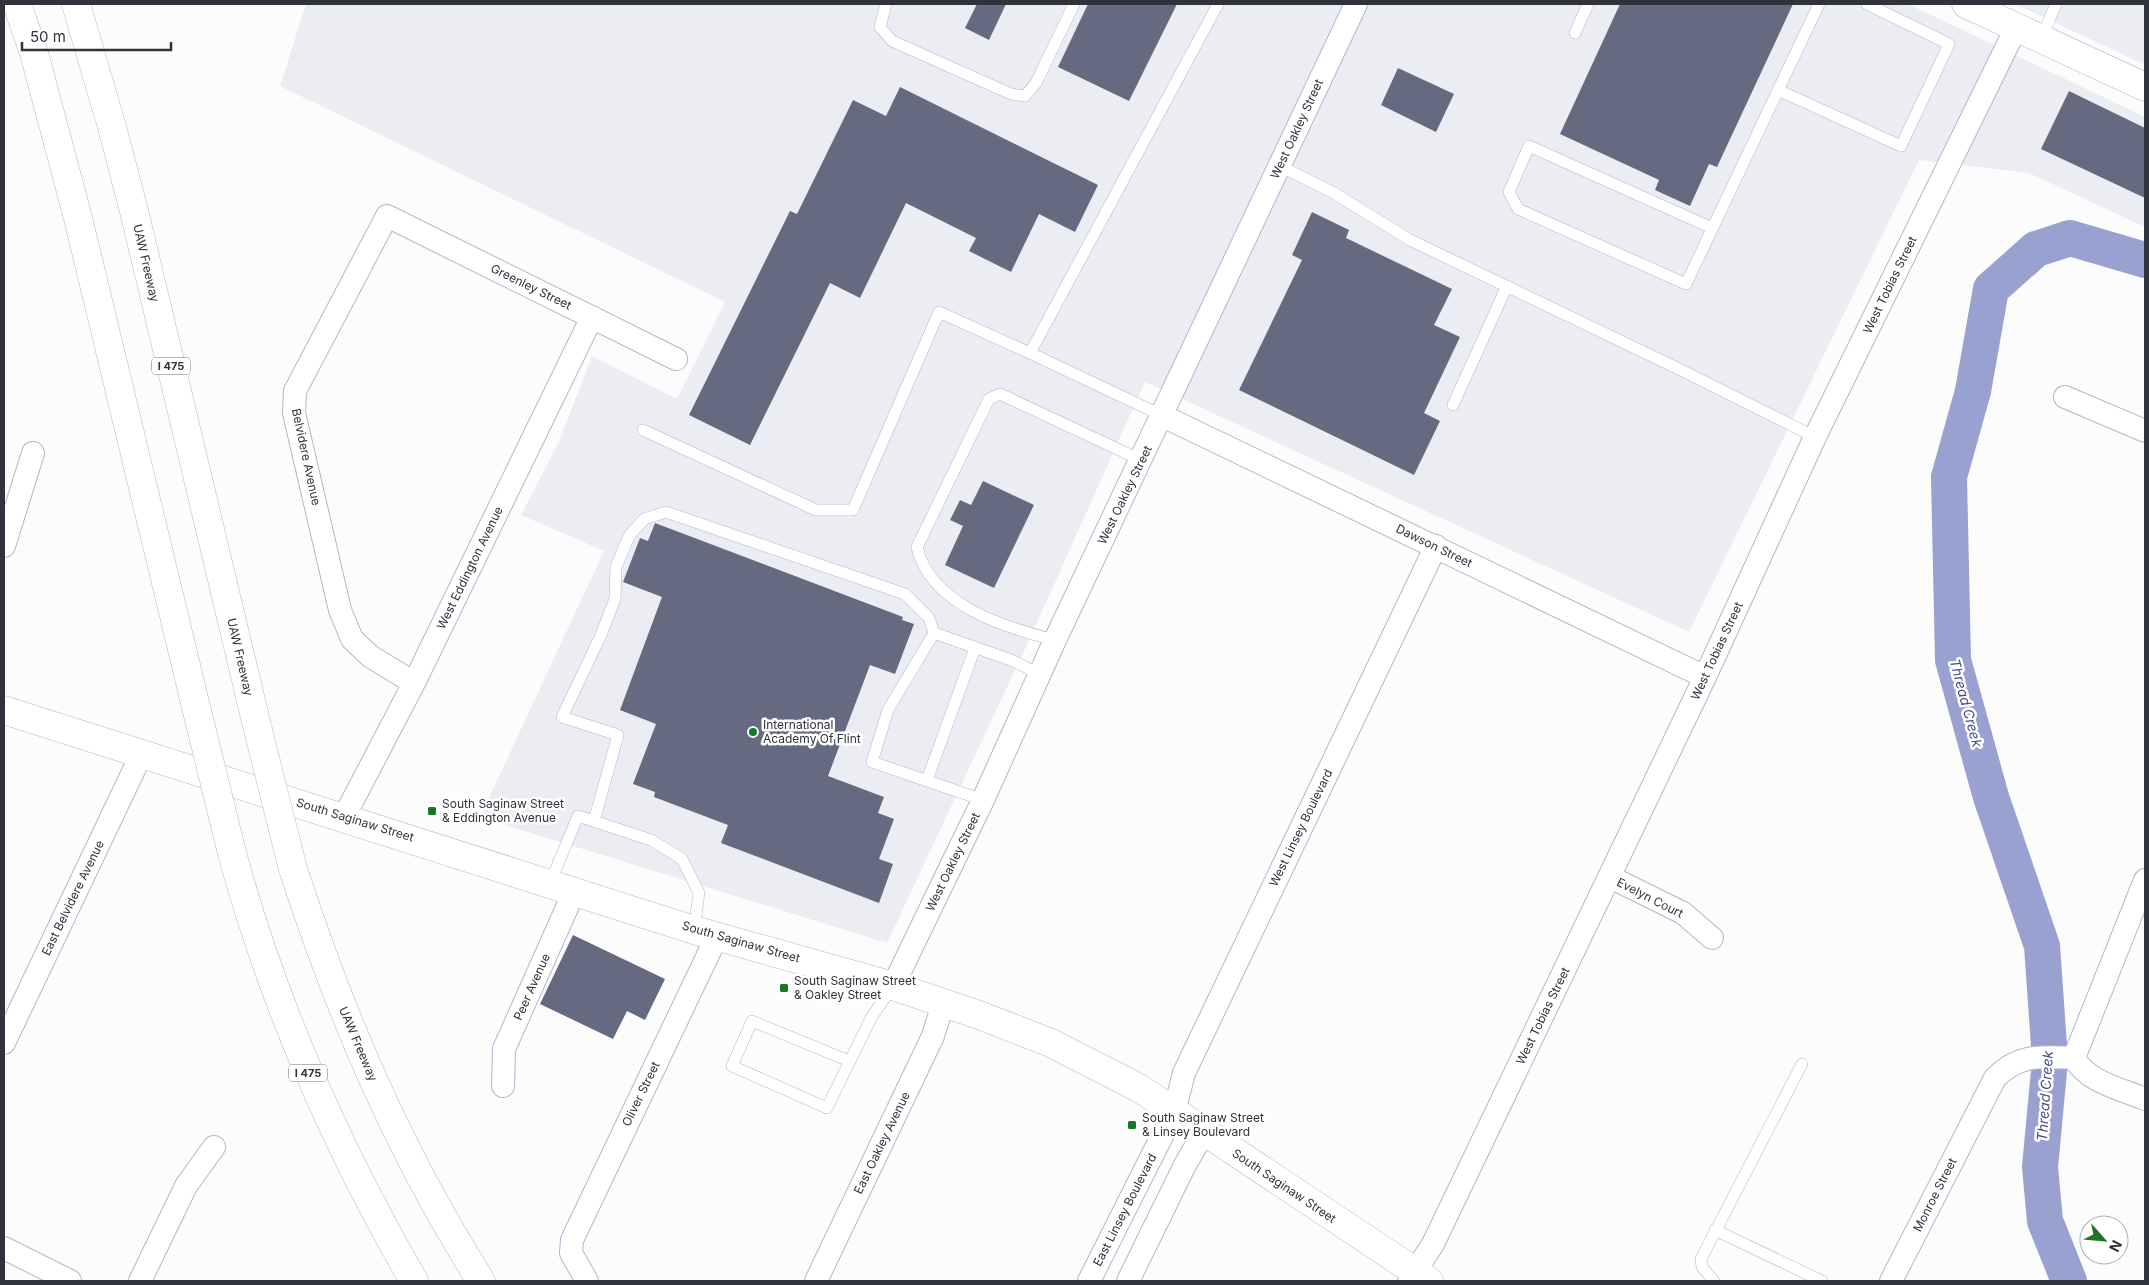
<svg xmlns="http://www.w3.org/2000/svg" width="2149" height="1285" font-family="Inter,sans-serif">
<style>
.built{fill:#ebedf3}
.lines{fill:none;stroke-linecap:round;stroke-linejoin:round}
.river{stroke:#99a1d1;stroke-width:36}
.building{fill:#666a81}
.lane-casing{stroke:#b1b6cf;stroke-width:12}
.street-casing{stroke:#b1b6cf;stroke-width:24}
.secondary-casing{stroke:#b1b6cf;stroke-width:29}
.highway-casing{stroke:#b1b6cf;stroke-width:29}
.lane{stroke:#fff;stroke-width:11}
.street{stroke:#fff;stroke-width:22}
.secondary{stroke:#fff;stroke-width:28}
.highway{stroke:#fff;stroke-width:28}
.highway-bridge-casing{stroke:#b1b6cf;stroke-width:29;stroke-linecap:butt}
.highway-bridge{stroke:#fff;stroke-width:28}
.poi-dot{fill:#197625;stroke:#fff;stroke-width:2}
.labels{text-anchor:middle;stroke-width:5;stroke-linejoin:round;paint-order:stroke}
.shield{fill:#fff;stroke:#6e7076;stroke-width:1}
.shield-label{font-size:11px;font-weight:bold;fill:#30323c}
.street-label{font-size:12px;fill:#30323c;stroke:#fff}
.poi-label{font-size:12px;fill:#30323c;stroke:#fff;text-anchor:start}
.water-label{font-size:14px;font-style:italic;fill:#454c88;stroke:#fff}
</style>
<rect width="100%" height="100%" fill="#fcfcfc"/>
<path class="built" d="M306,4H1908L2145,117V227L2029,173L1919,160L1689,632L1145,382L1026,647L887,943L480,817L604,551L521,515L559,442L592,356L677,399L725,302L280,86Z
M2015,4H2145V65Z"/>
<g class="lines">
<path class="river" d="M2069,1281L2045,1221L2040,1167L2050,1060L2042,946L1991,797L1953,660L1949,477L1973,391L1991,289L2036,249L2070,238L2145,260"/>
</g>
<path class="building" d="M977,4H1006L989,40L965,28Z
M1088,4H1177L1129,101L1058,67Z
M1620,4H1793L1717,167L1709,164L1690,206L1655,190L1659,180L1560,134Z
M1398,68L1454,94L1436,132L1381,105Z
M900,87L1098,185L1075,232L1039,214L1011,272L969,251L976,238L906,203L860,298L830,283L750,445L689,415L790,211L797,214L853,100L886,116Z
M2069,91L2145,128V198L2041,149Z
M1312,212L1349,230L1346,238L1452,289L1434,325L1460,337L1424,413L1440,421L1414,475L1239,390L1302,260L1292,255Z
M983,481L1034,505L994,588L945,565L963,526L950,520L960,500L971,505Z
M655,523L903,617L902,620L914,624L895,674L870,665L828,776L884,797L878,813L894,819L879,859L893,864L879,903L721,843L728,825L654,797L655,792L633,784L656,724L620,710L662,597L623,582L640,538L648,541Z
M573,935L665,979L645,1020L627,1011L613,1039L540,1004Z"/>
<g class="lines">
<defs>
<path id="lane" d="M886,4L880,27L892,41L1011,94L1025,96L1036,83L1074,4
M1575,33L1588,4
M2041,39L2056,4
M1778,90L1901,146L1949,44L1867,4
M1280,166L1334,193L1410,240L1681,370L1815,437
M1712,228L1529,146L1509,192L1518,209L1686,284L1819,4
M1453,405L1507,286
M1163,416L1030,353L1218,4
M643,430L816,510H853L939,312L1030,353
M934,633L1011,660L1040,674
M1055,640C1006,628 930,605 917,547L989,399L1000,394L1141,460
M927,780L975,648
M594,821L618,735L562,717L601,635L615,599L616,567L629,536L644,519L666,512L905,594L929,618L934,633L888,710L872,762L983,800
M550,883L578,816L651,840L682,859L699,893L694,930
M849,1061L752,1021L732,1066L827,1108L871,1018L893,986
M1715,1230L1822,1281
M1714,1281L1702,1267L1701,1259L1802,1064"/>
<path id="street" d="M2065,397L2145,431
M1163,416L1705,677
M4,546L33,453
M414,683L370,656L352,639L340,610L294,413L295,391L387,216L676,359
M344,817L414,683L592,317
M1610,877L1683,913L1712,938
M893,986L983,800L1055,640L1356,4
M4,1043L142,753
M2074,1058L2145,880
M2074,1058C2087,1082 2121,1089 2145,1099
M503,1086L504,1049L574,892
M4,1248L70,1281
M140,1281L186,1186L214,1147
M587,1281L571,1253L572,1240L717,936
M816,1281L933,1036L943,1004
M1089,1281L1174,1112L1184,1073L1436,546
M1128,1281L1185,1165L1204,1132
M1409,1281L1433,1244L1705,677L1815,437L2016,28
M1891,1281L1995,1078C2020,1053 2041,1057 2074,1058"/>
<path id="secondary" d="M1966,4L2145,87
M4,710L694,930L893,986L979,1015L1051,1043L1139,1088L1429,1281"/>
<path id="highway" d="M17,4L34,53L78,218L197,711
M76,4L112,127L134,211L258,730
M232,853C273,1004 336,1146 414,1281
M293,869C341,1016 398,1150 481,1281"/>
</defs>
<use href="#lane" class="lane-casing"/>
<use href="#street" class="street-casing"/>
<use href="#secondary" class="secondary-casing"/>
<use href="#highway" class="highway-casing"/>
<use href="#lane" class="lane"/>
<use href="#street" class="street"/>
<use href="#secondary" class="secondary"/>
<use href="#highway" class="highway"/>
<defs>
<path id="highway-bridge" d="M197,711L232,853
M258,730L293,869"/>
</defs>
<use href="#highway-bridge" class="highway-bridge-casing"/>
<use href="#highway-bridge" class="highway-bridge"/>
</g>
<g class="poi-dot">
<circle cx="753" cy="732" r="5"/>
<rect x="427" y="806" width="10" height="10" rx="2.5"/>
<rect x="779" y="983" width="10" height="10" rx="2.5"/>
<rect x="1127" y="1120" width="10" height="10" rx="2.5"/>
</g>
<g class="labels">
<g class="shield">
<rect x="152" y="357.5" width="38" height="17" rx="4"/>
<rect x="289" y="1064.5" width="38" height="17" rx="4"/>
</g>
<g class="shield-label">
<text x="171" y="370">I 475</text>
<text x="308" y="1077">I 475</text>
</g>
<g class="street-label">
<text transform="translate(1297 129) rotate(-65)" y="4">West Oakley Street</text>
<text transform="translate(146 263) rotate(77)" y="4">UAW Freeway</text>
<text transform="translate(1890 285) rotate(-64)" y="4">West Tobias Street</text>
<text transform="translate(531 287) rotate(26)" y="4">Greenley Street</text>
<text transform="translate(306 457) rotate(78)" y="4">Belvidere Avenue</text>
<text transform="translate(1125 495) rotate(-64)" y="4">West Oakley Street</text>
<text transform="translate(1434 546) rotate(26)" y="4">Dawson Street</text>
<text transform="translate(470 568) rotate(-64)" y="4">West Eddington Avenue</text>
<text transform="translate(1717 651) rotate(-65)" y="4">West Tobias Street</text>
<text transform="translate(240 657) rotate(77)" y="4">UAW Freeway</text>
<text transform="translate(355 820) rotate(17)" y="4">South Saginaw Street</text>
<text transform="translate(1301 828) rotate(-64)" y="4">West Linsey Boulevard</text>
<text transform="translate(953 862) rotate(-64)" y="4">West Oakley Street</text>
<text transform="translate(73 898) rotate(-64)" y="4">East Belvidere Avenue</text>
<text transform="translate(1650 898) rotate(27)" y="4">Evelyn Court</text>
<text transform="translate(741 942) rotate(16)" y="4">South Saginaw Street</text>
<text transform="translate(532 987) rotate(-66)" y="4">Peer Avenue</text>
<text transform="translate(1543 1016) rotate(-64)" y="4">West Tobias Street</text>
<text transform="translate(358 1044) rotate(67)" y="4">UAW Freeway</text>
<text transform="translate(641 1094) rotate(-64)" y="4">Oliver Street</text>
<text transform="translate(882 1143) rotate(-64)" y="4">East Oakley Avenue</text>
<text transform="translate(1284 1186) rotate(34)" y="4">South Saginaw Street</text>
<text transform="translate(1935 1195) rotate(-63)" y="4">Monroe Street</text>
<text transform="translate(1125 1210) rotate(-63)" y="4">East Linsey Boulevard</text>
</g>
<g class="poi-label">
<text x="763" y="729">International<tspan x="763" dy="14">Academy Of Flint</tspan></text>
<text x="442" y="808">South Saginaw Street<tspan x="442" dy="14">&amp; Eddington Avenue</tspan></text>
<text x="794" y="985">South Saginaw Street<tspan x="794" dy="14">&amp; Oakley Street</tspan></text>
<text x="1142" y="1122">South Saginaw Street<tspan x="1142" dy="14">&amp; Linsey Boulevard</tspan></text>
</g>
<g class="water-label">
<text transform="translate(1966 703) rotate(75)" y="5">Thread Creek</text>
<text transform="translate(2045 1096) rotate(-86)" y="5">Thread Creek</text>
</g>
</g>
<rect width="2149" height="1285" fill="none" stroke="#30323c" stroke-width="10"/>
<g transform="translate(2104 1240) rotate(117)"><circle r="24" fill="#ffffff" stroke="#acadb1"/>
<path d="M0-4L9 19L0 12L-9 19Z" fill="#197625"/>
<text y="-8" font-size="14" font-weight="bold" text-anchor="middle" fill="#30323c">N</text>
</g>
<path d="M22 42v8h149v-8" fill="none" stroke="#30323c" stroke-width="2.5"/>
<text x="30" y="42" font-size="15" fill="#30323c" stroke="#ffffff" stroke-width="4" paint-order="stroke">50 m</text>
</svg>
